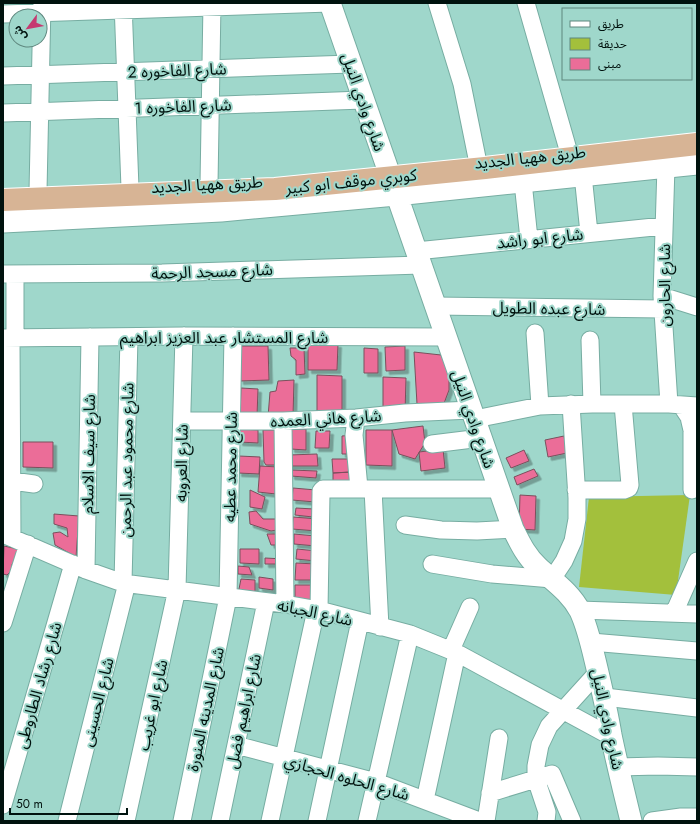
<svg xmlns="http://www.w3.org/2000/svg" width="700" height="824" font-family="Jost,'Noto Sans Arabic',sans-serif">
<style>
.green{fill:#a3c03c}
.building{fill:#eb6d98;stroke:#7a505c;filter:url(#shadow)}
.lines{fill:none;stroke-linecap:round;stroke-linejoin:round}
.minor-casing{stroke:#77ada2;stroke-width:19}
.tertiary-casing{stroke:#77ada2;stroke-width:23}
.minor{stroke:#fff;stroke-width:17}
.tertiary{stroke:#fff;stroke-width:21}
.primary-bridge-casing{stroke:#fff;stroke-width:24;stroke-linecap:butt}
.primary-bridge{stroke:#d7b495;stroke-width:22}
.labels{text-anchor:middle;stroke-width:4;stroke-linejoin:round;paint-order:stroke}
.street-label{font-size:16px;fill:#00120e;stroke:#9fd7cb}
</style>
<defs>
<filter id="shadow"><feDropShadow dx="3.5" dy="3.5" stdDeviation="0" flood-color="#0004"/></filter>
</defs>
<rect width="100%" height="100%" fill="#9fd7cb"/>
<path class="green" d="M690,495L676,595L579,587L589,497Z"/>
<path class="building" d="M308,344H338L337,370H308Z
M239,346H268L269,380L240,381Z
M405,346V370L386,371L385,347Z
M290,348H304L305,374L296,375V360L291,356Z
M364,348L378,349V373H364Z
M414,352L441,355L449,373V390L443,406L417,404Z
M317,375L342,376V414H317Z
M383,377L406,378L405,413H383Z
M294,380L293,416L268,417L270,392L276,391L278,381Z
M241,388L258,389L257,416L240,415Z
M423,426L425,443L415,459L399,454L392,430Z
M239,429L258,430V443L239,442Z
M291,429H306V450L291,449Z
M263,430H279L280,465H266L264,462Z
M366,430H392V466L366,465Z
M316,431H330L329,448H315Z
M354,435V454H342V436Z
M564,436L567,453L548,457L545,440Z
M23,442H53V468L23,467Z
M443,449L445,468L421,471L419,452Z
M524,450L529,461L511,468L506,458Z
M317,454L318,466H289V455Z
M239,456L260,457L259,474L238,473Z
M332,459H351V472L333,473Z
M260,466L278,467L276,494L258,492Z
M534,469L538,476L517,485L514,477Z
M291,470L317,471L316,478L291,476Z
M351,472V483H333V473Z
M293,488L316,490L315,502L292,500Z
M250,490L265,497L262,509L250,507Z
M520,495L536,496L535,530L519,529Z
M296,508L314,509L313,517L295,515Z
M256,511L263,519H276L277,530L271,531L250,524L249,512Z
M54,514L79,516L76,557L55,545L53,533L60,532L68,537L67,528L54,524Z
M293,517L318,519L317,531L292,529Z
M267,534H278V545H271Z
M294,534L316,536V546L294,544Z
M4,546L18,549L16,560L12,564V570L7,575L3,574Z
M240,549H259V564L240,563Z
M297,549L317,551L316,561L296,559Z
M265,558L284,559L281,564H265Z
M296,563L316,564L315,580H295Z
M238,566L249,567L252,575L238,574Z
M259,577L273,579V590L259,588Z
M241,579L255,580V595L238,594Z
M295,585H314V602L295,601Z"/>
<g class="lines">
<defs>
<path id="minor" d="M123,3L130,188
M437,3L462,84L478,163
M526,3L569,153
M3,14L330,3
M3,76L351,64
M3,113L363,100
M666,166L662,296L669,404
M583,175L589,233
M523,182L529,239
M209,184L212,3
M38,191L42,3
M416,251L664,226
M3,274L162,273L421,265
M662,296L697,307
M435,306L663,309
M535,333L540,406
M3,338L184,336L446,337
M11,339L12,538
M15,339V274
M590,340L592,404
M681,405L689,417L692,430V490
M356,418L354,435L359,488
M475,419L540,406L592,404H669L697,406
M182,421H283L356,418L405,413L471,410
M283,421L285,604
M432,444L481,438
M12,481L34,484
M373,489L380,627
M576,490H624L629,488L630,485L623,404
M405,525L441,530L477,531L513,529
M3,534L86,570L123,583L285,604L319,610L410,634L457,653L612,737
M432,564L492,574L552,579L564,561L573,541L577,519V498L571,404
M86,570L90,337
M123,583L129,337
M319,610L321,494V491L323,489H499
M579,610L697,614
M674,613L697,561
M3,623L28,544
M591,642L697,651
M451,650L470,607
M605,697L697,708
M236,745L376,782L479,821
M618,767L658,766L697,767
M490,793L552,774L572,821
M425,800L457,653
M3,805L73,564
M67,821L127,583
M126,821L177,589L184,336
M182,821L228,597L233,336
M220,821L266,602
M270,821L316,610
M317,821L360,621
M367,821L410,634
M486,821L499,738
M546,821L547,812L536,779V766L540,745L549,726L598,672
M652,821L681,817H697"/>
<path id="tertiary" d="M330,3L513,529C520,543 526,556 538,567C553,581 570,592 580,611C587,626 591,643 595,660C601,685 607,710 611,735C617,764 624,792 631,821
M3,222L221,211L396,195L697,164"/>
</defs>
<use href="#minor" class="minor-casing"/>
<use href="#tertiary" class="tertiary-casing"/>
<use href="#minor" class="minor"/>
<use href="#tertiary" class="tertiary"/>
<defs>
<path id="primary-bridge" d="M3,200L275,189L485,168L697,144"/>
</defs>
<use href="#primary-bridge" class="primary-bridge-casing"/>
<use href="#primary-bridge" class="primary-bridge"/>
</g>
<g class="labels">
<g class="street-label">
<text transform="translate(177 70) rotate(-2)" y="6">شارع الفاخوره 2</text>
<text transform="translate(364 102) rotate(71)" y="6">شارع وادي النيل</text>
<text transform="translate(183 106) rotate(-2)" y="6">شارع الفاخوره 1</text>
<text transform="translate(530 157) rotate(-6)" y="6">طريق ههيا الجديد</text>
<text transform="translate(351 181) rotate(-6)" y="6">كوبري موقف ابو كبير</text>
<text transform="translate(207 184) rotate(-3)" y="6">طريق ههيا الجديد</text>
<text transform="translate(540 238) rotate(-6)" y="6">شارع ابو راشد</text>
<text transform="translate(212 271) rotate(-2)" y="6">شارع مسجد الرحمة</text>
<text transform="translate(664 285) rotate(-90)" y="6">شارع الحارون</text>
<text transform="translate(549 308) rotate(1)" y="6">شارع عبده الطويل</text>
<text x="224" y="343">شارع المستشار عبد العزيز ابراهيم</text>
<text transform="translate(326 418) rotate(-3)" y="6">شارع هاني العمده</text>
<text transform="translate(474 419) rotate(71)" y="6">شارع وادي النيل</text>
<text transform="translate(88 454) rotate(-89)" y="6">شارع سيف الاسلام</text>
<text transform="translate(126 460) rotate(-89)" y="6">شارع محمود عبد الرحمن</text>
<text transform="translate(181 463) rotate(-89)" y="6">شارع العروبه</text>
<text transform="translate(230 467) rotate(-89)" y="6">شارع محمد عطيه</text>
<text transform="translate(315 612) rotate(12)" y="6">شارع الجبانه</text>
<text transform="translate(38 685) rotate(-74)" y="6">شارع رشاد الطاروطى</text>
<text transform="translate(97 702) rotate(-76)" y="6">شارع الحسينى</text>
<text transform="translate(152 705) rotate(-78)" y="6">شارع ابو غريب</text>
<text transform="translate(205 709) rotate(-78)" y="6">شارع المدينه المنورة</text>
<text transform="translate(243 711) rotate(-78)" y="6">شارع ابراهيم فضل</text>
<text transform="translate(608 719) rotate(78)" y="6">شارع وادي النيل</text>
<text transform="translate(347 777) rotate(16)" y="6">شارع الحلوه الحجازي</text>
</g>
</g>
<rect width="700" height="824" fill="none" stroke="#00120e" stroke-width="8"/>
<rect x="562" y="8" width="130" height="72" fill="#9fd7cb" stroke="#5f887f"/>
<rect x="570" y="21" width="20" height="6" fill="#ffffff" stroke="#5f887f"/>
<text x="598" y="28" font-size="12" fill="#00120e">طريق</text>
<rect x="570" y="38" width="20" height="12" fill="#a3c03c" stroke="#5f887f"/>
<text x="598" y="48" font-size="12" fill="#00120e">حديقة</text>
<rect x="570" y="58" width="20" height="12" fill="#eb6d98" stroke="#5f887f"/>
<text x="598" y="68" font-size="12" fill="#00120e">مبنى</text>
<g transform="translate(28 28) rotate(238)"><circle r="19" fill="#9fd7cb" stroke="#5f887f"/>
<path d="M0-3L7 15L0 10L-7 15Z" fill="#c53a71"/>
<text y="-6" font-size="11" font-weight="bold" text-anchor="middle" fill="#00120e">ش</text>
</g>
<path d="M10 808v6h117v-6" fill="none" stroke="#00120e" stroke-width="2"/>
<text x="16" y="808" font-size="12" fill="#00120e" stroke="#9fd7cb" stroke-width="3" paint-order="stroke">50 m</text>
</svg>
